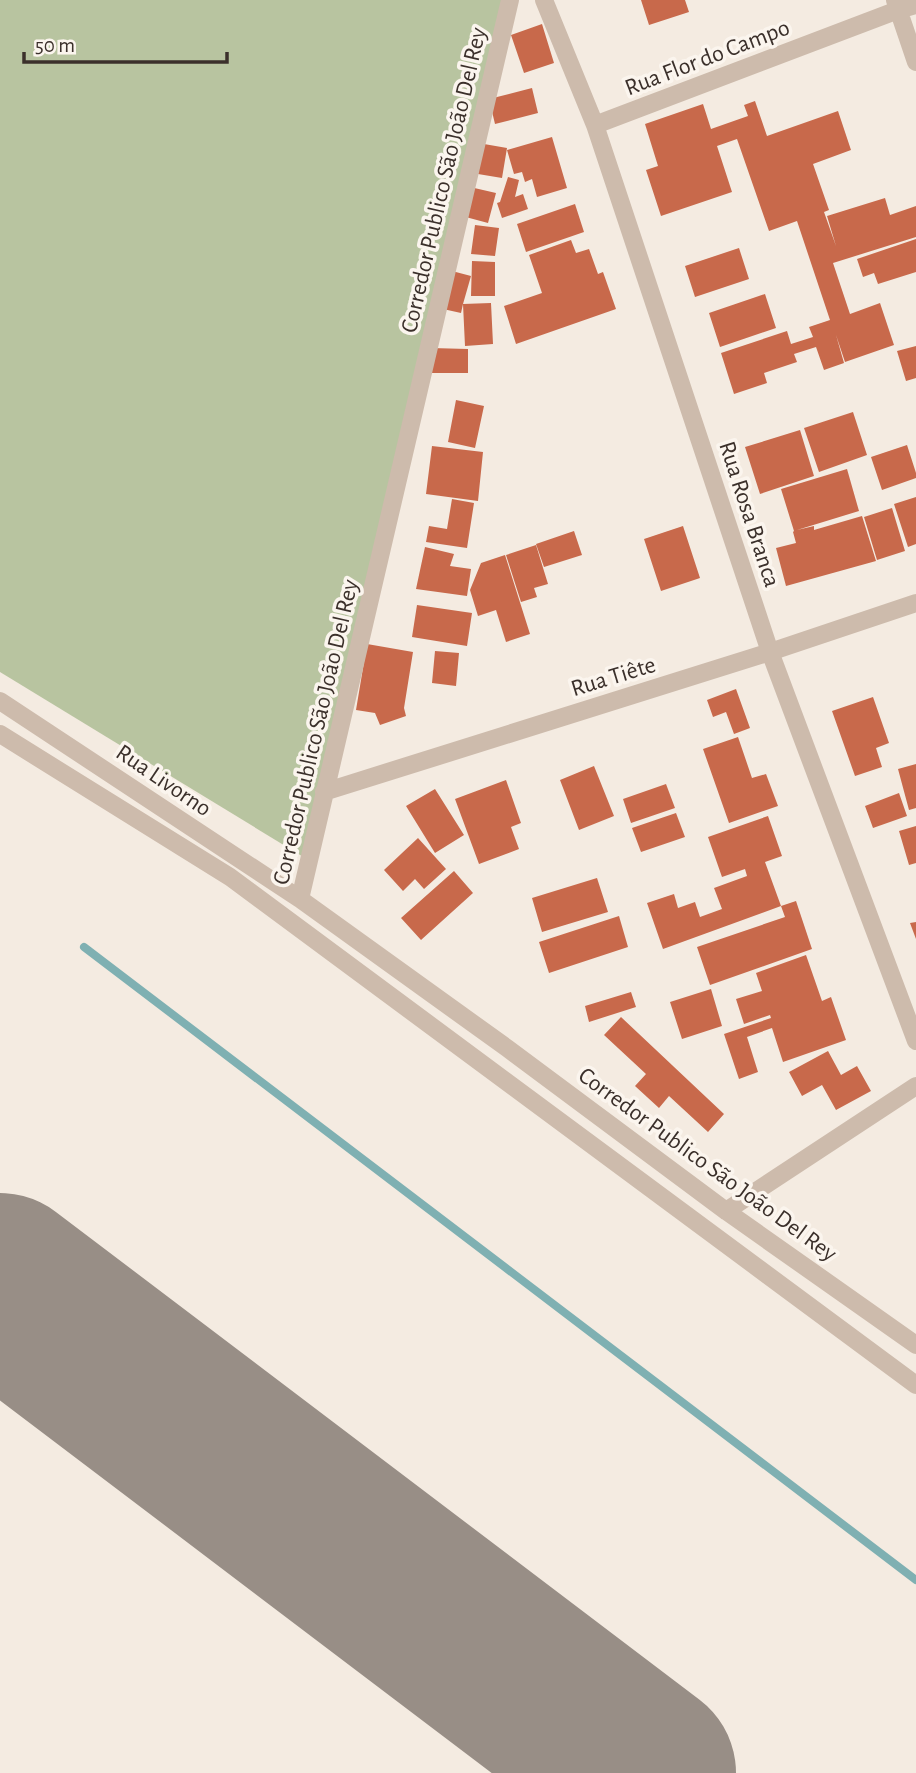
<svg xmlns="http://www.w3.org/2000/svg" width="916" height="1773" font-family="'Alegreya Sans',sans-serif">
<style>
.green{fill:#b8c4a0}
.lines{fill:none;stroke-linecap:round;stroke-linejoin:round}
.stream{stroke:#7fb0b2;stroke-width:8}
.runway{stroke:#988e86;stroke-width:184}
.building{fill:#c8694b}
.minor{stroke:#cdbbac;stroke-width:18}
.labels{text-anchor:middle;stroke-width:7;stroke-linejoin:round;paint-order:stroke}
.street-label{font-size:24px;fill:#3b302b;stroke:#fbf5ee}
</style>
<rect width="100%" height="100%" fill="#f4ebe1"/>
<path class="green" d="M0,0H514L305,858L0,672Z"/>
<g class="lines">
<path class="stream" d="M84,947L916,1580"/>
<path class="runway" d="M0,1285L644,1773"/>
</g>
<path class="building" d="M641,0H685L689,12L649,25Z
M542,24L554,63L524,73L511,35Z
M532,88L538,113L495,124L489,99Z
M755,101L767,136L838,111L851,150L813,164L829,210L824,212L836,246L827,216L885,198L890,215L916,206V237L833,263L850,314L880,303L894,345L845,362L836,335L844,363L824,370L816,347L794,354L797,362L764,373L767,383L734,394L721,353L787,331L791,344L813,337L809,327L830,320L797,221L769,231L737,139L717,146L732,192L661,216L646,170L658,166L645,124L703,104L711,129L748,116L744,105Z
M552,137L567,188L537,197L532,179L525,182L522,172L514,174L507,150Z
M484,144L507,148L502,178L478,174Z
M508,177L519,180L515,197L523,194L528,209L502,218L497,203L500,202Z
M470,187L496,193L488,223L462,216Z
M575,204L584,232L526,252L517,224Z
M475,225L499,228L495,256L471,254Z
M916,239V272L878,284L874,273L863,277L857,259Z
M571,240L576,253L589,249L598,274L603,272L616,309L516,344L504,306L542,293L529,255Z
M739,248L749,279L695,297L685,266Z
M472,261L495,262V296H471Z
M452,271L471,276L463,304L491,303L493,344L465,346L463,304L461,313L443,309Z
M765,294L776,328L720,347L709,313Z
M916,346V378L906,381L897,351Z
M431,348L468,349V373H431Z
M456,400L484,406L475,448L448,442Z
M853,412L867,455L819,472L804,428Z
M800,430L814,476L760,494L745,447Z
M907,445L916,473V478L882,490L871,457Z
M432,446L483,452L478,501L426,494Z
M847,469L859,511L797,530L814,526V530L862,516L876,561L786,586L776,548L796,543L793,532L794,531L781,489Z
M916,497V544L908,547L894,504Z
M452,499L474,503L467,548L426,542L429,526L447,529Z
M892,508L905,551L877,560L864,517Z
M683,526L700,578L661,591L644,539Z
M574,531L582,555L544,567L536,544Z
M536,545L548,584L534,588L537,597L521,602L506,555Z
M425,547L454,554L450,566L471,569L467,596L416,589Z
M505,555L530,634L506,642L496,610L478,616L470,590L481,563Z
M417,605L472,613L467,646L412,637Z
M367,644L413,652L404,708L406,716L380,725L375,713L356,710Z
M435,651L459,653L456,686L432,683Z
M736,689L750,728L734,734L726,712L713,717L707,700Z
M873,697L889,743L876,748L882,767L855,776L832,711Z
M738,737L752,778L766,774L778,806L729,823L703,749Z
M916,764V808L909,810L898,769Z
M594,766L614,816L579,830L560,780Z
M506,780L521,823L511,827L519,849L479,864L455,799Z
M666,784L675,808L631,823L623,799Z
M435,789L464,835L435,853L406,806Z
M899,793L907,816L873,828L865,806Z
M676,813L685,837L641,852L632,828Z
M768,816L782,856L765,862L781,906L663,949L647,903L674,894L678,908L695,902L700,917L722,909L714,888L747,876L745,869L722,877L708,837Z
M916,826V863L909,865L899,831Z
M418,838L446,869L424,889L415,879L403,891L384,870Z
M454,871L473,893L421,940L401,918Z
M597,878L608,912L542,932L532,898Z
M796,901L812,949L710,985L697,947L785,917L781,906Z
M619,916L628,947L549,973L539,942Z
M916,922V939L910,923Z
M806,955L822,1001L831,997L846,1040L783,1062L772,1028L747,1037L758,1072L739,1079L724,1034L771,1018L770,1015L744,1024L736,999L762,991L756,973Z
M711,989L722,1026L682,1039L670,1002Z
M631,992L636,1007L589,1022L585,1006Z
M621,1017L724,1114L708,1132L669,1096L659,1108L635,1086L646,1074L604,1035Z
M828,1051L841,1075L857,1066L871,1091L836,1110L822,1085L802,1096L789,1072Z"/>
<g class="lines">
<path class="minor" d="M510,0L300,899L507,1048L726,1211L916,1345
M544,0L595,125L770,652L916,1041
M895,0L916,62
M595,125L898,10L916,5
M0,701L300,899
M0,734L230,877L916,1385
M324,792L770,652L916,603
M726,1211L916,1086"/>
</g>
<g class="labels">
<g class="street-label">
<text transform="translate(707 57) rotate(-21)" y="8">Rua Flor do Campo</text>
<text transform="translate(443 180) rotate(-77)" y="8">Corredor Publico São João Del Rey</text>
<text transform="translate(750 514) rotate(72)" y="8">Rua Rosa Branca</text>
<text transform="translate(613 676) rotate(-17)" y="8">Rua Tiête</text>
<text transform="translate(315 732) rotate(-77)" y="8">Corredor Publico São João Del Rey</text>
<text transform="translate(164 780) rotate(34)" y="8">Rua Livorno</text>
<text transform="translate(708 1164) rotate(36)" y="8">Corredor Publico São João Del Rey</text>
</g>
</g>
<path d="M24 52v10h203v-10" fill="none" stroke="#3b302b" stroke-width="3.5"/>
<text x="35" y="52" font-size="21" fill="#3b302b" stroke="#fbf5ee" stroke-width="5" paint-order="stroke">50 m</text>
</svg>
